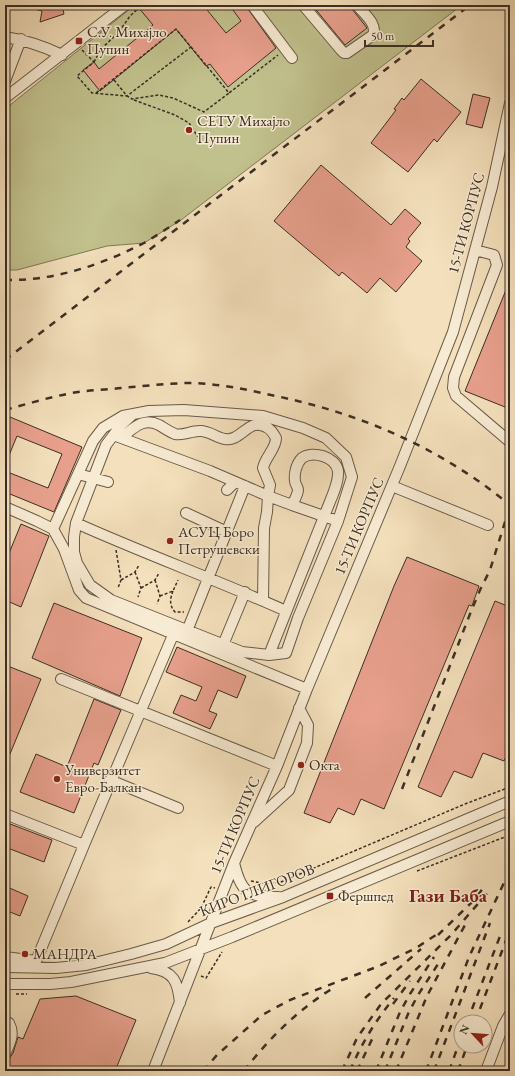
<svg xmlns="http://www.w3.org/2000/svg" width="515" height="1076" font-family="'EB Garamond',serif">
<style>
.green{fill:#c1c18d;stroke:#7e7858}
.building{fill:#e8a08d;stroke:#3b2e24}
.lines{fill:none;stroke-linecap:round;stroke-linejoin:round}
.minor-casing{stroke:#695a4a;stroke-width:12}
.path{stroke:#3b2e24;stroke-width:1.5;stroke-dasharray:3 2;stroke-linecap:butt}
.minor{stroke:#f8ebd3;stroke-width:10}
.rail{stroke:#3b2e24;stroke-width:2.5;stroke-dasharray:7 7;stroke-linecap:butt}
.poi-dot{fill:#8f2418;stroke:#f8ebd3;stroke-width:1.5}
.labels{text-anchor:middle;stroke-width:3;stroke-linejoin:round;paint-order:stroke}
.poi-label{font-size:15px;fill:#3b2e24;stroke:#f8ebd3;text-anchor:start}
.street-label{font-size:15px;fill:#3b2e24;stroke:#f8ebd3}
.district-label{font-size:19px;font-weight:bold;fill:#7a1f14;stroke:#f8ebd3}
</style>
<rect width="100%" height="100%" fill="#f4e0bc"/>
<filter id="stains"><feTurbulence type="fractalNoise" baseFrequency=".005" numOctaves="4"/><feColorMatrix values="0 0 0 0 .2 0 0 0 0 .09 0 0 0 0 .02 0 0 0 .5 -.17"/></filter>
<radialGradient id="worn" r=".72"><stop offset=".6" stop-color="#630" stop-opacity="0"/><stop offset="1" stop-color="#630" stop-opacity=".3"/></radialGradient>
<path class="green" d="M135,5H462L181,220L144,243L107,246L17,270H5V109Z"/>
<path class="building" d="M27,5H62L64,14L40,22L42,11L27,7Z
M142,5H203L226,33L241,21L233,10L240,5H245L276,48L228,87L210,64L206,66L176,29L100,91L83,70L94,62L99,69L153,25L139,8Z
M312,5H351L352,9L367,28L345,45Z
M421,79L461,112L437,142L434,139L408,172L371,143L396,110L394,109L402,98L404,100Z
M473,94L490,98L482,128L466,124Z
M321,165L391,225L405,209L421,223L408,239L410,241L406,247L422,261L396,292L380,278L367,293L342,272L339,276L274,221Z
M510,280V409L465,391Z
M10,417L82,447L54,512L5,492V471L48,488L62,454L17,436L5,465V430Z
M21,524L49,536L21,607L5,600V563Z
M407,557L479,586L472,606L469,605L384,809L361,799L354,815L338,808L330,823L304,813L394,586Z
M495,601L510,607V747L504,761L483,753L472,778L454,771L441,797L418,787Z
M54,603L142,638L120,696L32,658Z
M177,647L246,676L237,698L218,690L209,711L217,714L210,729L173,713L181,695L196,701L202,687L166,672Z
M5,665L41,679L5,766Z
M94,699L121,710L98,765L94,763L74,813L20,792L36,754L67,767Z
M5,822L52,840L44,862L5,847Z
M5,886L28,896L20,916L5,910Z
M76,996L136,1020L115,1071H5V1065L13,1053L18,1037L23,1039L40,999Z"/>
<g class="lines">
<defs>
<path id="minor" d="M252,5L292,58
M303,5L341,50L344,53H347L373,35C378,24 363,13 357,5
M5,37C25,40 43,46 62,55
M5,81L21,39
M5,98L125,5
M475,250L494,255L497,265L454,377L453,388L456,396L510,442
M116,436L210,471L268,496L267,512L264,528L263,601
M122,437C134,428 143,417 159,425C164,428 170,432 175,434C183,436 191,431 199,431C209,430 216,438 225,439C241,442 249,417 266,427C271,429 273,433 276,438C276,449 265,457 263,468L270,485L268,496L292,505C294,501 298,494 298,490C298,487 295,484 295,481C294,474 296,464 302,458C313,450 336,457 338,471C339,481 333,494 329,504L269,655
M78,474L108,482
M392,486L488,525
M227,490L235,482
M292,505L338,521
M5,507L37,521L53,529L64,549L79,590L86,598L307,689
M186,513L227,532
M76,523C145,554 217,580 286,611
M53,529L93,441L103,428L123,416L149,411L184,410L263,416L303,428L326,438L346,457L352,477L338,521L298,618L286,653L269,655L242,652L111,600L90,585L77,563L74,552V537L76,523L106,445L121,425L132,415
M187,631L245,486
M223,645L245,592
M61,679L277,766
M110,780L178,808
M5,814L84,845C113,775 144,705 173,635
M254,822L289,790L307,743L308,725L299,708
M234,863C241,892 247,897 278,897
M5,957L36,961L35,966
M36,961L84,845
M5,967L56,968L86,965L131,954L166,944L211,923L283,897L510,801
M151,968C174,971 178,982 180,1003
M5,984H50L71,982L165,963L232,937L510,821
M5,1022L9,1023C15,1034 10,1043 5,1054
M153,1071L234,863L277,766L307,689L400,466L453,332L492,187L510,103
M486,1071L503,1026L510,1014"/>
</defs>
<use href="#minor" class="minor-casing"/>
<path class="path" d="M191,47L229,93L278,55
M82,50L94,62L77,76L92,93L127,96L191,47L176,29L96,93
M94,62L101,49L119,32L130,16L142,5
M114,80L127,96L132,99L159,95L173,98L204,112L229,93
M134,100L175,115L189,123L198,137
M116,550L121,580L118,588
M135,572L141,588L138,597
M121,580L135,572L139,565
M155,580L160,596L157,604
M141,588L155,580L159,573
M173,591C170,599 169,605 175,612H184
M160,596L173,591L178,580
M417,871L510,835
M251,881L266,884L281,882L465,804L510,787
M236,895L237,903
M188,922L201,908L211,887L215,888
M201,976L206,978L222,952
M16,994H27"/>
<use href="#minor" class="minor"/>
<path class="rail" d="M5,280C54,281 101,265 144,243C156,236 168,228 180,220
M5,360L470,5
M5,410C27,404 50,397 72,393C88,390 105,390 121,388C145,386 169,383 193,383C219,384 245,389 271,395C360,413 439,447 510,505
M402,789L470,614L480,590L490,570L510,506
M438,935L471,903L485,886
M365,998L421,949
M393,1004L410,981
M467,1022L502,931
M475,1022L510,930
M203,1071L217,1055L262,1015L290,1000L379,966L416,948L442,931
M244,1071C268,1039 301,1007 335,987
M342,1071L357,1038L381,1004L451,935L489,891
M350,1071C361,1044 376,1020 394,998
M357,1071L374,1035
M376,1071L400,1012L410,994L434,957
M385,1071L408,1014L418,995L440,961
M396,1071L427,996L465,925
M426,1071L469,957L510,870
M434,1071L490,923
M449,1071L461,1038
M458,1071L467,1046"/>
</g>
<g class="poi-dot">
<rect x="75" y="37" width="8" height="8" rx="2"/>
<circle cx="189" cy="130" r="4"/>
<circle cx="170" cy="541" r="4"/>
<circle cx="301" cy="765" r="4"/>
<circle cx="57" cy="779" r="4"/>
<rect x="326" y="892" width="8" height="8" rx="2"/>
<circle cx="25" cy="954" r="4"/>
</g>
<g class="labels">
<g class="poi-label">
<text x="87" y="37">С.У. Михајло<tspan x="87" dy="17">Пупин</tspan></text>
<text x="197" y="126">СЕТУ Михајло<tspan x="197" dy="17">Пупин</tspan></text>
<text x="178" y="537">АСУЦ Боро<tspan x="178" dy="17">Петрушевски</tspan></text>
<text x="309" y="770">Окта</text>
<text x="65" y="775">Универзитет<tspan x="65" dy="17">Евро-Балкан</tspan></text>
<text x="338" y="901">Фершпед</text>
<text x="33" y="959">МАНДРА</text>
</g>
<g class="street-label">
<text transform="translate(466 223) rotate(-75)" y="5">15-ТИ КОРПУС</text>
<text transform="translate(359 526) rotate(-67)" y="5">15-ТИ КОРПУС</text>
<text transform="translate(235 825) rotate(-67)" y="5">15-ТИ КОРПУС</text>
<text transform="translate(257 890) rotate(-21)" y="5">КИРО ГЛИГОРОВ</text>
</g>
<g class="district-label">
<text x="448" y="902">Гази Баба</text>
</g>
</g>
<rect width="515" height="1076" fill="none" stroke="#f4e0bc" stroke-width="20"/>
<rect x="6" y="6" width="503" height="1064" fill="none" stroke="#3b2e24" stroke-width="2"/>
<rect x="10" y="10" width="495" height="1056" fill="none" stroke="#3b2e24"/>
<g transform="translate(473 1034) rotate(296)"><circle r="19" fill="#f8ebd3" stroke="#ac9f8d"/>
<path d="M0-3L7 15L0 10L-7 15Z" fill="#8f2418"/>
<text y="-6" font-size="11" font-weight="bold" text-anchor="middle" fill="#3b2e24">N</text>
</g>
<path d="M365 40v6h68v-6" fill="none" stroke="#3b2e24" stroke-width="2"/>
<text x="371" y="40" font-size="12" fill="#3b2e24" stroke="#f8ebd3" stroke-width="3" paint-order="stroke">50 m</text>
<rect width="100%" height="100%" filter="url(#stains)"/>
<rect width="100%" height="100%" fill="url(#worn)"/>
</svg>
